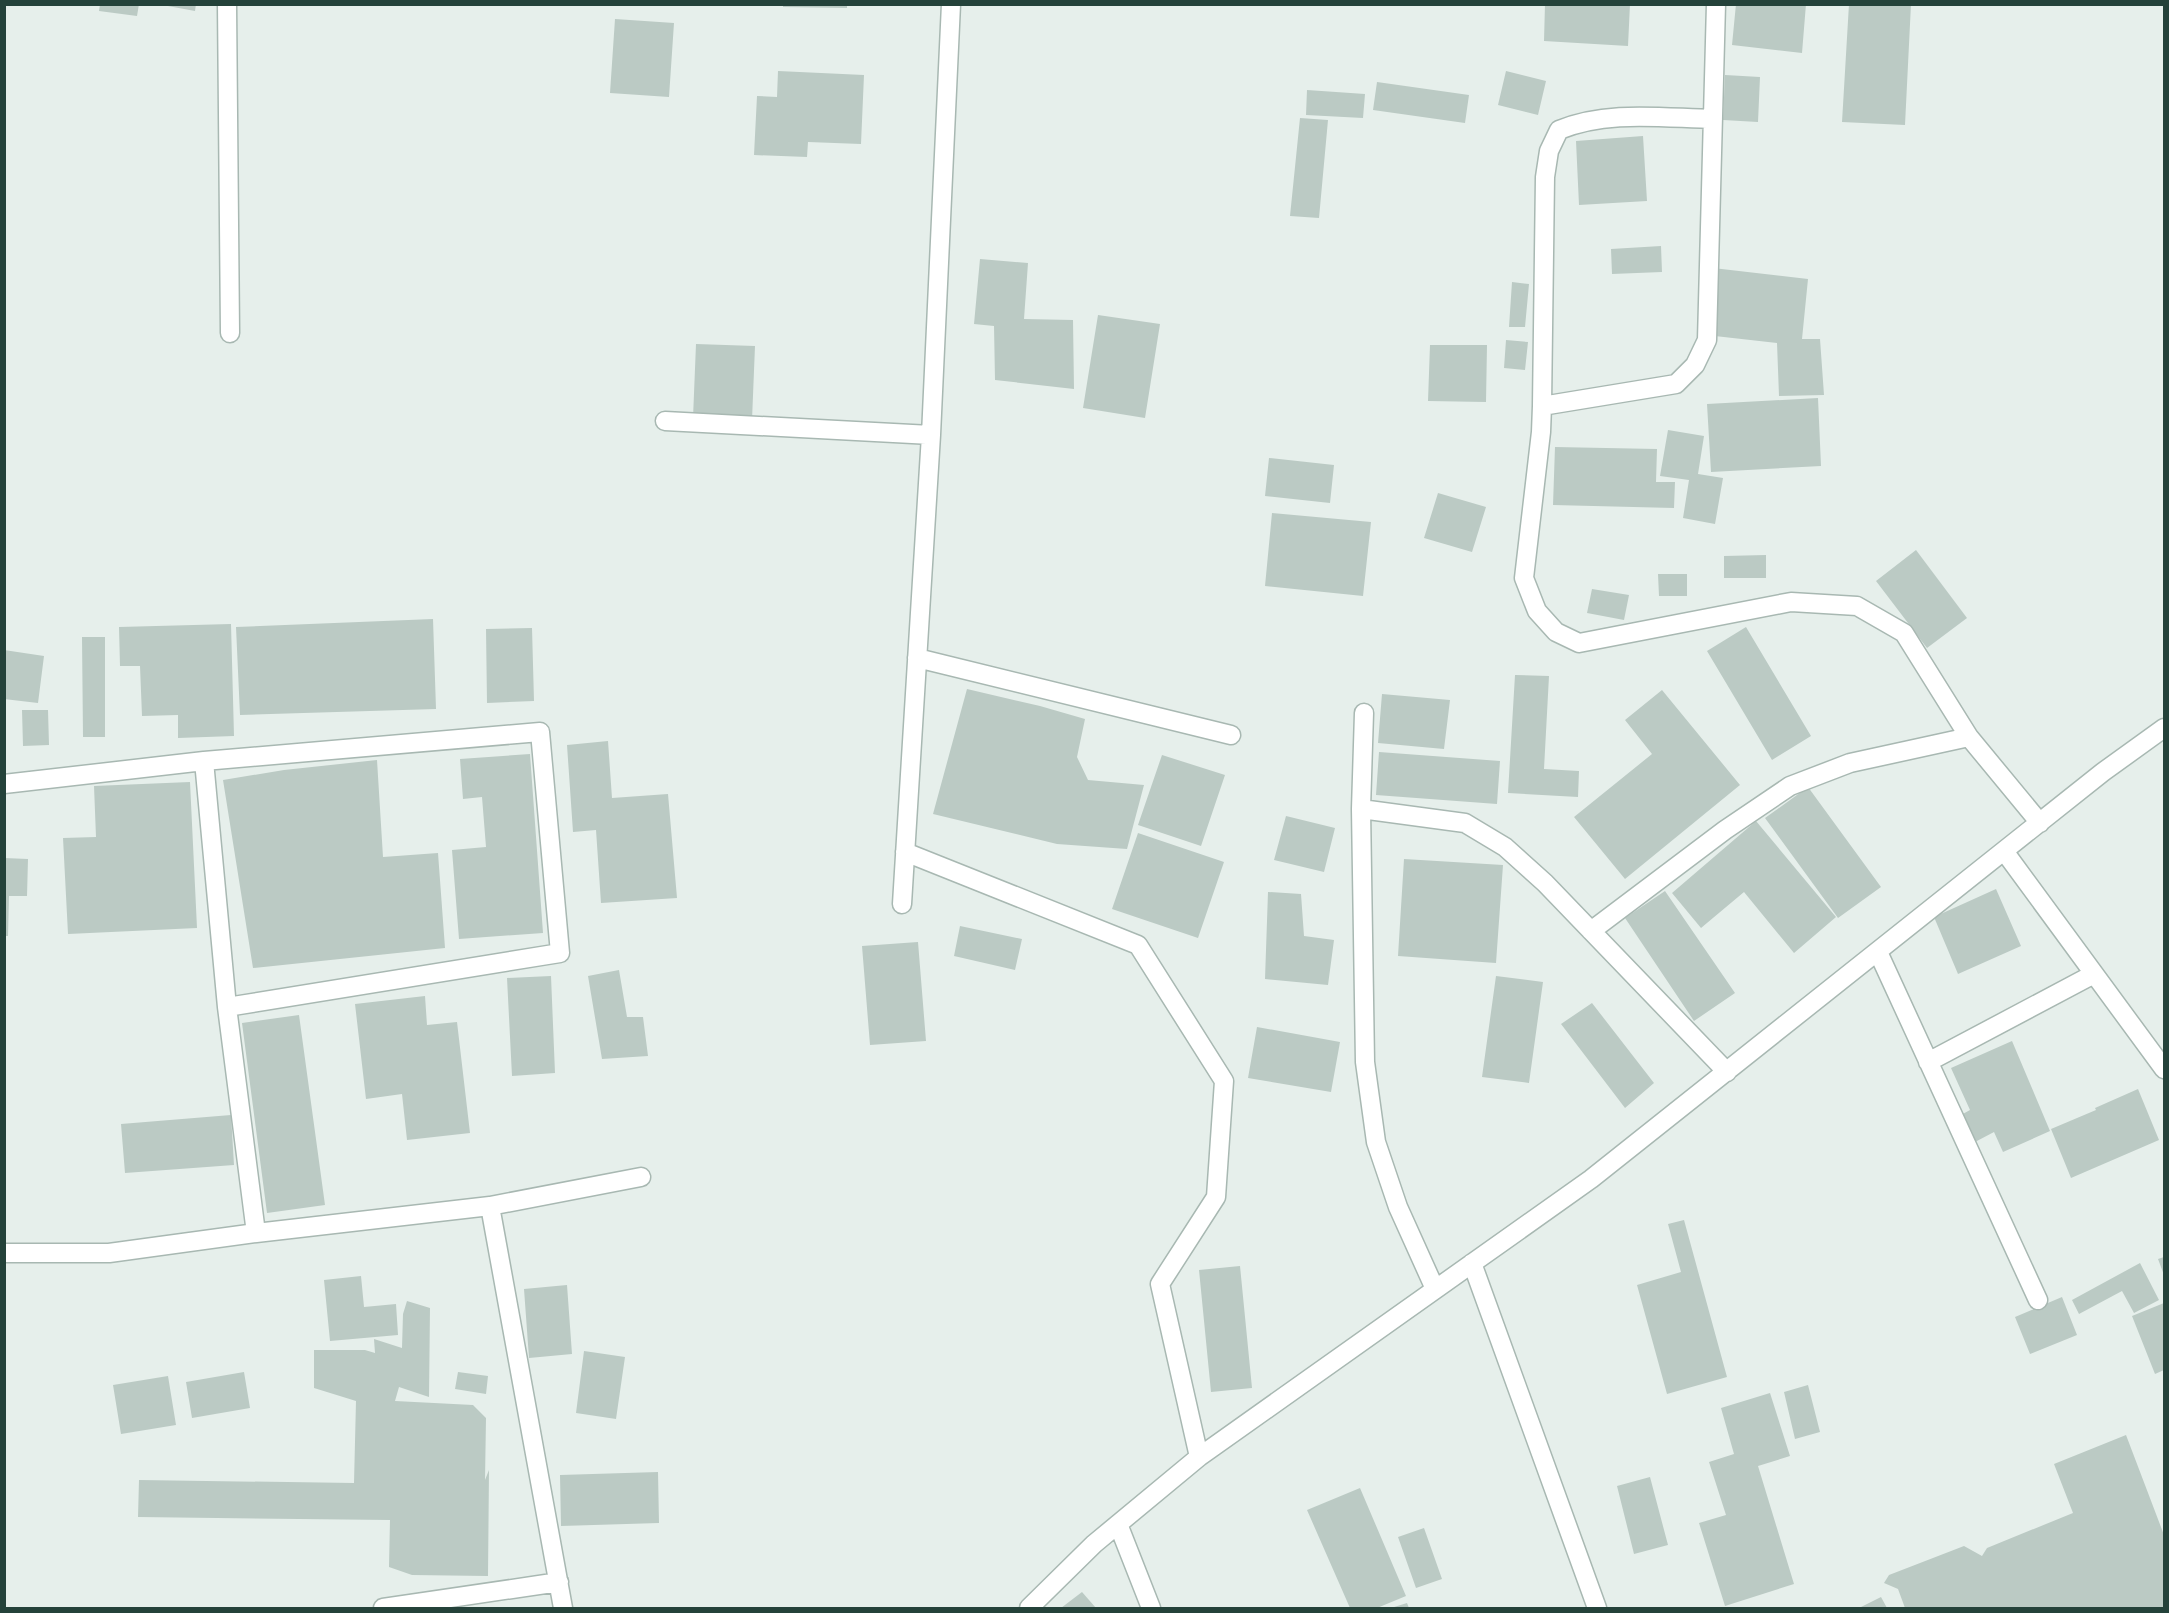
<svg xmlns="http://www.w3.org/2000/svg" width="2169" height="1613" font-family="'PT Sans',sans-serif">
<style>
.building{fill:#bbcac4}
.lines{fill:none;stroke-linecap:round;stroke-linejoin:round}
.street-casing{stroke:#a8b8b2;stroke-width:21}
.street{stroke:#fff;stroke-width:18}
</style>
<rect width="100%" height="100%" fill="#e6efeb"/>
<path class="building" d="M100,4H139L137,16L99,11Z
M157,4H196L195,11Z
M783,4H847V8L783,7Z
M1545,4H1630L1628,46L1544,41Z
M1736,4H1806L1802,53L1732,45Z
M1849,4H1911L1905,125L1842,122Z
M615,19L674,23L669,97L610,93Z
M778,71L864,75L861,144L808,142L807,157L754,155L757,96L777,97Z
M1506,71L1546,81L1538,115L1498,105Z
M1725,75L1760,77L1758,122L1723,120Z
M1377,82L1469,95L1465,123L1373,110Z
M1307,90L1365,94L1363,118L1306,115Z
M1300,118L1328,120L1319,218L1290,216Z
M1643,136L1647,201L1579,205L1576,141Z
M1661,246L1662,272L1612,274L1611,249Z
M980,259L1028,263L1024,319L1073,320L1074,389L995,380L994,326L974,324Z
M1713,268L1808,279L1802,339H1820L1824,395L1779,396L1777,343L1706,335Z
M1512,282L1529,284L1525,327H1509Z
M1098,315L1160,324L1145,418L1083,408Z
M1506,340L1528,342L1525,370L1504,368Z
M696,344L755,346L752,420L693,418Z
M1430,345H1487L1486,402L1428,401Z
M1818,398L1821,466L1711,472L1707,404Z
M1668,430L1704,436L1698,474L1723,478L1715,524L1683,518L1689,480L1660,476Z
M1555,447L1657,449L1656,482H1675L1674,508L1553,505Z
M1269,458L1334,465L1330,503L1265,496Z
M1438,493L1486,507L1472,552L1424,538Z
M1272,513L1371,522L1363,596L1265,586Z
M1916,550L1967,618L1927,648L1876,581Z
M1766,555V578H1724V556Z
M1658,574H1687V596H1659Z
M1592,589L1629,595L1624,620L1587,613Z
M433,619L436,709L240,715L236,627Z
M231,624L234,736L178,738V715L142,716L140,666H120L119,627Z
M1746,627L1811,736L1772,760L1707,651Z
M532,628L534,701L487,703L486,629Z
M82,637H105V737H83Z
M4,650L44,656L38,703L4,699Z
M1515,675L1549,676L1544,769L1579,771L1578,797L1508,793Z
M967,689L1040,706L1085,719L1077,757L1088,780L1144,785L1127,849L1057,844L933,814Z
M1662,690L1740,785L1625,879L1574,817L1652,754L1625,720Z
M1382,694L1450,700L1444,749L1378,743Z
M22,710H48L49,745L23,746Z
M608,741L612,798L668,794L677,898L601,903L596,830L573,832L567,745Z
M1379,752L1500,761L1497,804L1376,795Z
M530,754L543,933L459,939L452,850L486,847L482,797L463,799L460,759Z
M1162,755L1225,775L1201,846L1138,825Z
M377,760L383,857L438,853L445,948L253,968L223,780L284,770Z
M190,782L197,928L68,934L63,838L96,837L94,786Z
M1808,787L1881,887L1838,918L1765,818Z
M1286,816L1335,828L1324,872L1274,860Z
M1756,821L1836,917L1794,953L1744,892L1701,928L1672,893Z
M1138,833L1224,862L1198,938L1112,909Z
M4,858L28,859L27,896H9L8,936H4Z
M1404,859L1503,865L1496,963L1398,956Z
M1996,889L2021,946L1958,974L1934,917Z
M1665,891L1735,993L1694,1021L1625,918Z
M1268,892L1301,894L1304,936L1334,940L1328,985L1265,979Z
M960,926L1022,939L1015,970L954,956Z
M918,942L926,1041L870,1045L862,946Z
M619,970L627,1017H643L648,1056L602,1059L588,976Z
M551,976L555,1073L512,1076L507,978Z
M1496,976L1543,982L1529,1083L1482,1077Z
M425,996L427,1025L457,1022L470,1133L407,1140L402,1094L366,1099L355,1004Z
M1592,1003L1654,1083L1625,1108L1561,1024Z
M299,1015L325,1205L267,1213L242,1023Z
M1257,1027L1340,1042L1331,1092L1248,1078Z
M2012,1041L2050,1131L2003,1152L1994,1132L1975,1142L1961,1115L1970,1110L1951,1068Z
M2138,1089L2159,1140L2071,1178L2051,1129L2096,1110L2095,1108Z
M231,1115L234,1165L125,1173L121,1124Z
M1684,1220L1727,1377L1667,1394L1637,1285L1681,1272L1668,1224Z
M2164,1257V1275L2158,1259Z
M2140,1263L2159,1300L2134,1313L2122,1291L2079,1314L2072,1300Z
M1240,1266L1252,1388L1211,1392L1199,1270Z
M361,1276L364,1307L396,1304L398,1335L330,1341L324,1280Z
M567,1285L572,1354L529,1358L524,1289Z
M2062,1297L2077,1335L2030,1354L2015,1317Z
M407,1301L430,1308L429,1397L399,1387L395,1401L473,1405L486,1418L485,1480L489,1470L488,1576L412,1575L389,1567L390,1520L138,1517L139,1480L354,1483L356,1401L314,1388V1350H365L375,1353L374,1339L402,1348L403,1314Z
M2164,1303V1370L2155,1374L2132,1316Z
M584,1351L625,1357L616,1419L576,1413Z
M244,1372L250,1408L192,1418L186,1382Z
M458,1372L488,1376L486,1394L455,1389Z
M168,1376L176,1425L121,1434L113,1385Z
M1808,1385L1820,1432L1795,1439L1784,1392Z
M1770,1393L1790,1456L1758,1466L1794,1584L1725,1606L1699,1523L1726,1515L1709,1462L1734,1454L1721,1408Z
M2126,1435L2164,1535V1608H1905L1898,1589L1884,1583L1889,1575L1964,1546L1982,1556L1987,1548L2073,1513L2054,1464Z
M658,1472L659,1523L561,1526L560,1475Z
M1650,1477L1668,1545L1634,1554L1617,1486Z
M1360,1488L1406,1596L1377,1608H1350L1307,1510Z
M1424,1528L1442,1579L1416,1588L1398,1537Z
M1082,1592L1096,1608H1061Z
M1881,1597L1887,1608H1859Z
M1407,1603L1409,1608H1391Z"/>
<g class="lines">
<defs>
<path id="street" d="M227,4L230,333
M1716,4L1707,340L1695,365L1676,384L1542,406L1541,432L1524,578L1537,611L1556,632L1579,643L1791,602L1857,606L1904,633L1969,737L2040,823
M1542,406L1545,177L1549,151L1559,130C1607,110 1662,118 1713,119
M665,421L931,435
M917,658L1231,735
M1364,713L1361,809L1365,1062L1376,1142L1398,1207L1435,1289
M4,784L204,761L540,732L560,953L227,1007L204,761
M1361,809L1465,823L1505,847L1545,883L1727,1072
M2004,851L2164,1069
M905,852L1138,945L1224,1081L1216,1197L1160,1284L1199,1457L1094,1544L1029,1608
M902,904L931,435L951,4
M1591,931L1725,830L1790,786L1850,763L1969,737
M1878,952L2038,1300
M1928,1062L2094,974
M490,1206L641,1177
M256,1233L490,1206L563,1608
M4,1253H109L256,1233L227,1007
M1472,1263L1597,1608
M1199,1457L1591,1179L2103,772L2164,728
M1118,1524L1151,1608
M383,1608L559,1582"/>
</defs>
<use href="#street" class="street-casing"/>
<use href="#street" class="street"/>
</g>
<rect width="2169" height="1613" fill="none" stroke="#24423a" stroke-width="12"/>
</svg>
